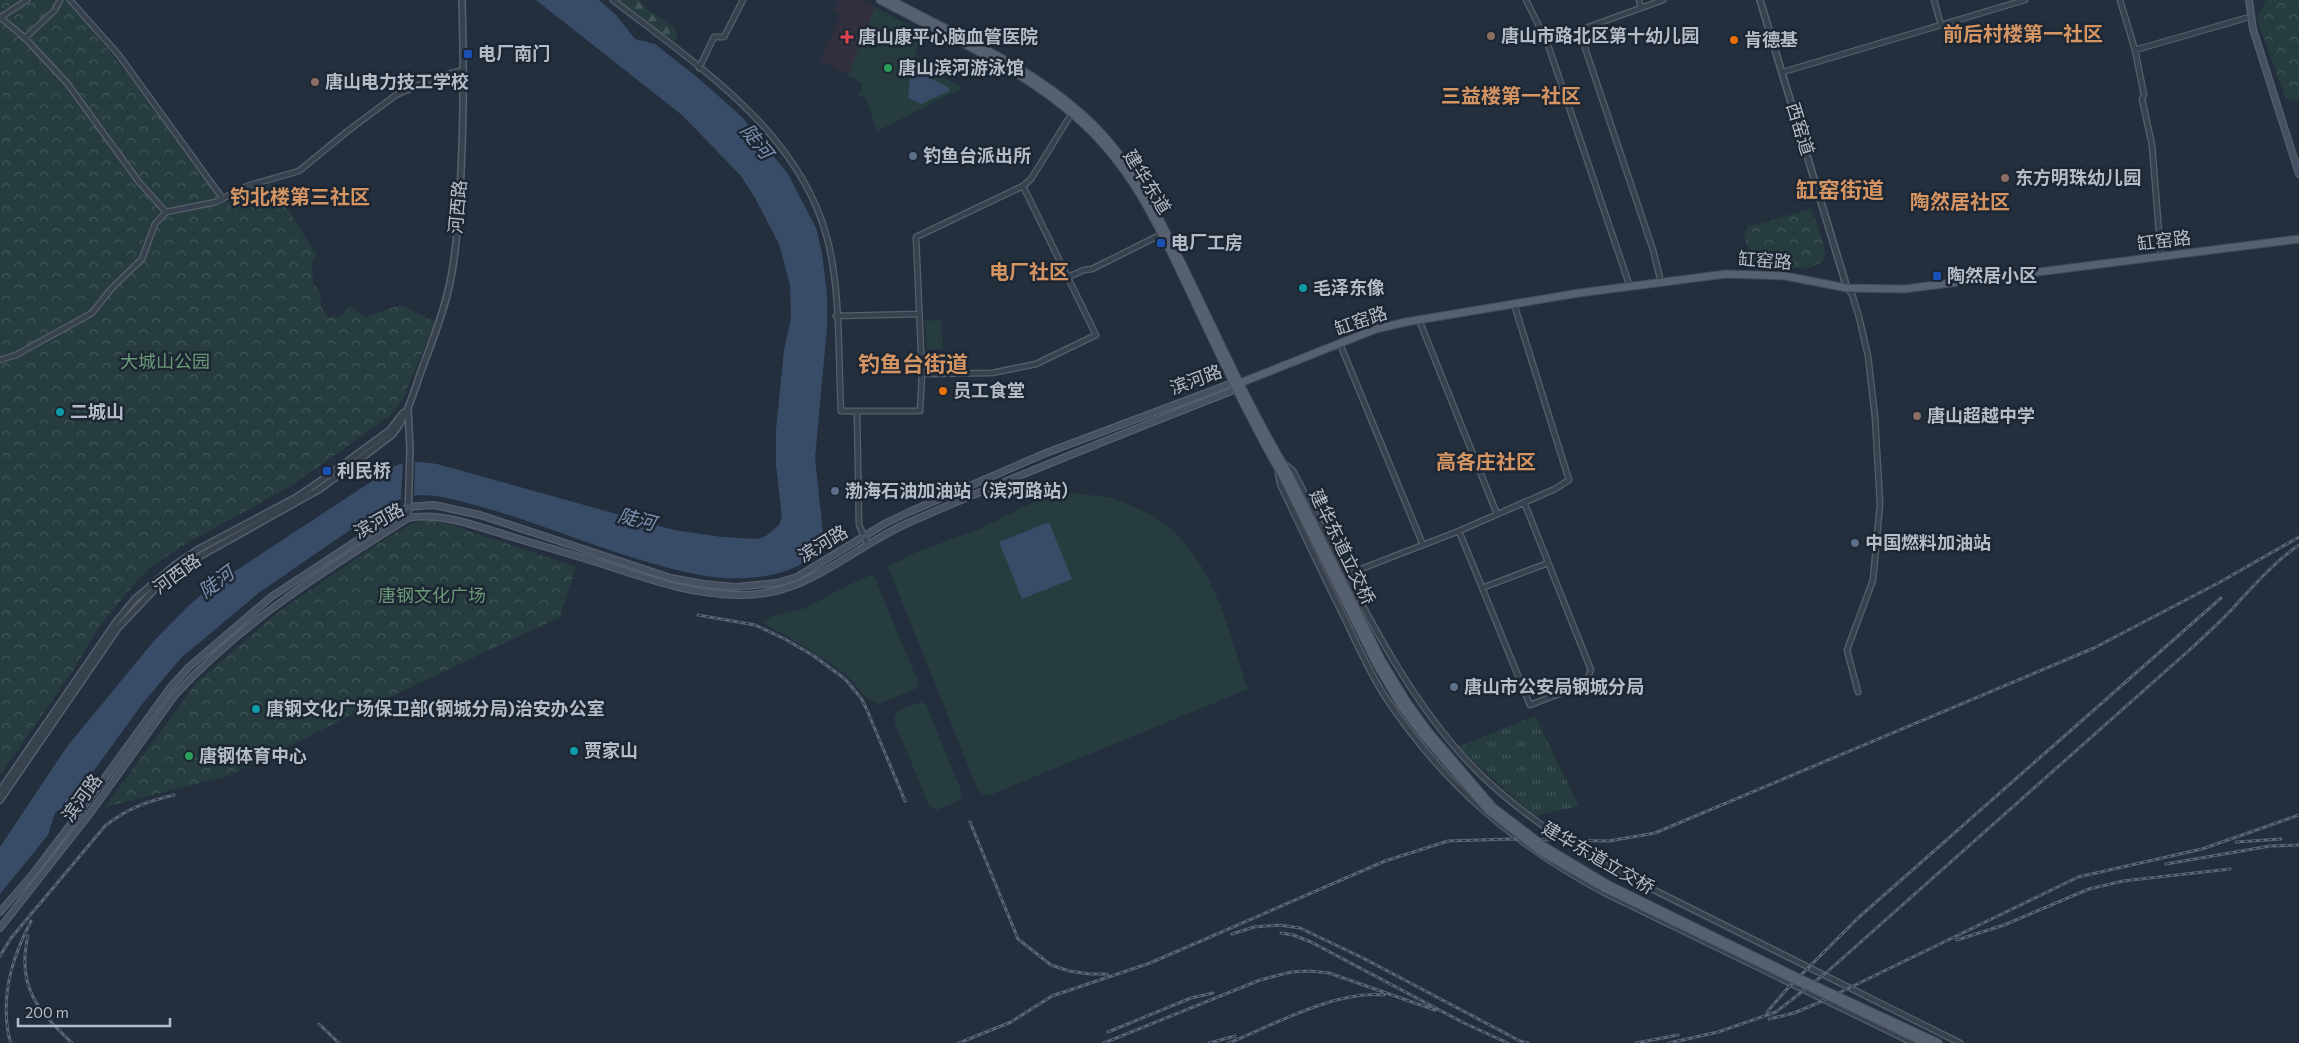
<svg xmlns="http://www.w3.org/2000/svg" width="2299" height="1043" font-family="Commissioner,'Noto Sans SC',sans-serif">
<style>
.medical{fill:#32303f}
.grass{fill:url(#grass-tufts)}
.forest{fill:url(#forest-firs)}
.park{fill:url(#park-crowns)}
.garden{fill:#263c3f}
.water{fill:#394c67}
.pier{fill:#242f3e}
.lines{fill:none;stroke-linecap:round;stroke-linejoin:round}
.minor-casing{stroke:#565f6c;stroke-width:7}
.tertiary-casing{stroke:#565f6c;stroke-width:8}
.secondary-casing{stroke:#565f6c;stroke-width:8}
.primary-casing{stroke:#414a57;stroke-width:9}
.minor{stroke:#38414e;stroke-width:4.5}
.tertiary{stroke:#38414e;stroke-width:5}
.secondary{stroke:#465061;stroke-width:5.5}
.primary{stroke:#56606e;stroke-width:7}
.rail-casing{stroke:#5a6575;stroke-width:3}
.rail{stroke:#1d2633;stroke-width:1;stroke-dasharray:4;stroke-linecap:butt}
.primary-bridge-casing{stroke:#414a57;stroke-width:9;stroke-linecap:butt}
.primary-bridge{stroke:#56606e;stroke-width:7}
.education-dot{fill:#8d6e63;stroke:#1d2633;stroke-width:2}
.health-dot{fill:#e0444e;stroke:#1d2633;stroke-width:2}
.food-dot{fill:#e8710a;stroke:#1d2633;stroke-width:2}
.transit-dot{fill:#1a4fb4;stroke:#1d2633;stroke-width:2}
.leisure-dot{fill:#2e9e5b;stroke:#1d2633;stroke-width:2}
.service-dot{fill:#5c6f8a;stroke:#1d2633;stroke-width:2}
.culture-dot{fill:#0f9aa8;stroke:#1d2633;stroke-width:2}
.labels{text-anchor:middle;stroke-width:5;stroke-linejoin:round;paint-order:stroke}
.poi-label{font-size:18px;font-weight:bold;fill:#b4bcc9;stroke:#1d2633;text-anchor:start}
.street-label{font-size:18px;fill:#b4bcc9;stroke:#1d2633}
.park-label{font-size:18px;fill:#6b9a76;stroke:#1d2633}
.water-label{font-size:19px;font-style:italic;fill:#7c92b1;stroke:#1d2633}
.quarter-label{font-size:20px;font-weight:bold;fill:#d59563;stroke:#1d2633}
.district-label{font-size:22px;font-weight:bold;fill:#d59563;stroke:#1d2633}
</style>
<defs>
<pattern id="grass-tufts" width="24" height="20" patternUnits="userSpaceOnUse" patternTransform="scale(1.25)"><rect width="24" height="20" fill="#263c3f"/><path d="M3 7l-1-3M5 7V3M7 7l1-3M15 17l-1-3M17 17v-4M19 17l1-3" fill="none" stroke="#435659"/></pattern>
<pattern id="forest-firs" width="22" height="20" patternUnits="userSpaceOnUse" patternTransform="scale(1.25)"><rect width="22" height="20" fill="#263c3f"/><path d="M5 1l3.5 6h-7zM16 11l3.5 6h-7z" fill="#435659"/></pattern>
<pattern id="park-crowns" width="20" height="18" patternUnits="userSpaceOnUse" patternTransform="scale(1.25)"><rect width="20" height="18" fill="#263c3f"/><path d="M2 6a3 3 0 1 1 6 0M12 15a3 3 0 1 1 6 0" fill="none" stroke="#435659"/></pattern>
</defs>
<rect width="100%" height="100%" fill="#242f3e"/>
<path class="medical" d="M840,0H861L875,7L848,75L820,60L841,15L834,11Z"/>
<path class="grass" d="M1535,716L1579,806L1534,816L1458,747Z"/>
<path class="forest" d="M617,0H639L647,9L675,28L677,36L675,46Z"/>
<path class="park" d="M0,0H69L154,108L222,204L274,183L297,225L317,255L312,262L313,283L320,293L321,307L329,318L340,316L351,306L365,317L401,305L435,322L403,399L390,416L291,486L182,546L155,564L135,583L98,628L72,672L0,775Z
M2266,0H2299V100L2286,99L2257,19Z
M1811,209C1815,220 1828,248 1824,258C1818,275 1768,265 1754,264L1745,267L1744,260L1750,251L1744,237L1747,227Z
M421,519L437,520L576,567L560,617L341,720L271,756L224,777L105,807L198,681L275,615L297,599L383,540Z"/>
<path class="garden" d="M875,7L922,32L914,61L962,88L877,131L866,99L858,95L863,84L848,75Z
M941,320L943,349L927,350L925,321Z
M1073,493C1085,495 1099,495 1111,498C1118,499 1125,503 1132,506C1210,537 1224,618 1248,689L990,795H984L978,790L888,567L919,551L982,528L1044,497Z
M873,574L919,684L917,688L879,704C865,701 857,685 847,676C821,655 791,639 762,622L772,616L806,608L842,588Z
M921,702L926,704L962,793L960,800L937,810L929,806L894,720L897,711Z"/>
<path class="water" d="M536,0H599L616,15L635,39L655,44L698,78L742,117L788,174L816,228L822,253L827,294V327L815,458L823,533C816,579 742,582 706,576C636,564 565,532 496,511C472,505 446,495 422,495C407,495 395,501 382,508L260,592L181,658L143,703L74,798L55,813L48,835L0,894V847L66,748L153,642L187,607L208,589L395,466C408,460 423,462 437,464L674,530L722,537L757,539L766,536L779,525L782,516L776,465V430L784,350L791,318L790,285L779,244L755,198L741,176L682,115Z
M913,69L949,88V91L921,104L908,98L911,70Z
M1049,522L1072,579L1022,599L999,542Z"/>
<path class="pier" d="M403,460H415L414,499L401,498Z"/>
<g class="lines">
<defs>
<path id="minor" d="M70,0L118,54L223,199
M613,0C695,64 799,130 827,238C841,290 838,357 841,411H920L922,374
M1526,0L1547,42L1630,287
M1639,0L1641,8
M1934,0L1941,25
M2120,0L2135,50L2144,95L2142,99L2152,145L2161,257
M0,17L25,38L67,83L139,182L166,212L155,224L142,259L111,289L92,313L16,355L0,360
M1,17L27,0
M1579,30L1653,250L1661,282
M25,38L55,10L60,0
M1547,42L1663,0
M2135,50L2246,18
M699,68L714,37H724L743,0
M1783,72L2025,0
M1023,186L1096,335L1036,364L992,373L922,374L916,237L1023,186L1031,179L1072,113
M166,212L216,202L247,186L299,171L349,130L396,95L437,77L463,70
M1068,277L1084,270L1092,269L1162,234
M1847,288L1852,294L1859,317L1868,356L1875,417L1880,504L1873,580L1847,650L1858,692
M836,316L918,314
M1419,320L1497,514
M1340,344L1423,545
M857,411L859,525L868,545
M1286,465L1293,471C1346,570 1397,691 1477,771C1515,809 1561,840 1608,867L1960,1043
M1278,472L1280,484C1301,528 1322,573 1344,617C1357,644 1369,672 1386,698C1445,786 1511,842 1603,892L1913,1043
M1459,531L1530,705L1585,684L1591,670L1524,502
M1348,574L1459,531L1555,489L1569,480L1514,304
M1482,588L1548,563"/>
<path id="tertiary" d="M1760,0L1847,288
M408,408L410,449L408,518
M0,791L116,622L135,599L176,564L197,550L295,498L319,482L390,430L403,413
M0,800L118,628L154,590L186,564L320,489L392,435C408,416 414,390 423,366C432,342 442,317 448,291C455,263 457,233 459,205C464,136 464,68 462,0"/>
<path id="secondary" d="M2249,0L2253,29L2299,174
M0,912L33,874L77,816L170,688L189,667L271,597L408,507L434,505L480,515L671,578L703,584L735,587L777,583L797,577L886,523L909,512L1046,453L1235,382
M0,928L91,812L175,695C242,622 325,570 408,518C440,512 472,525 503,534C534,544 565,552 596,562C647,578 682,593 738,595C808,597 850,548 910,522C1017,475 1125,433 1234,390L1239,386"/>
<path id="primary" d="M880,0C946,36 1020,67 1077,118C1132,165 1161,231 1191,294C1220,356 1249,418 1283,477
M891,0C956,35 1027,65 1082,114C1132,158 1160,219 1189,278C1221,344 1251,411 1289,474
M1240,383L1376,329L1406,322L1579,293L1726,274L1785,276L1847,288L1904,289L2299,239"/>
</defs>
<use href="#minor" class="minor-casing"/>
<use href="#tertiary" class="tertiary-casing"/>
<use href="#secondary" class="secondary-casing"/>
<use href="#primary" class="primary-casing"/>
<use href="#minor" class="minor"/>
<use href="#tertiary" class="tertiary"/>
<use href="#secondary" class="secondary"/>
<use href="#primary" class="primary"/>
<defs>
<path id="rail" d="M698,615L755,625L785,639L814,656L845,679L861,698L867,710L905,801
M970,822L1018,939L1051,965L1069,971L1090,974H1107
M2236,842L2281,839
M2166,864L2270,846L2299,845
M1281,933L1293,935L1311,942L1464,1023L1508,1043
M1232,934L1254,927L1279,925L1300,928L1363,958L1520,1041L1528,1043
M28,936C16,986 38,1011 72,1043
M1957,940L2004,925L2089,889L2123,881L2230,869
M0,956L11,938L105,826C126,809 148,801 174,795
M1767,1012L1786,990L1858,918L2221,598
M1769,1019L1794,1013L1818,1003L2078,877L2202,849L2299,815
M319,1024L339,1043
M1108,1032L1191,998L1213,993
M11,1043C8,1036 8,1031 7,1024C3,987 14,954 31,921
M959,1043L1011,1022L1052,996L1150,963L1385,861L1448,841L1510,839L1609,841L1655,833L2094,648L2220,582L2299,537
M1104,1043L1260,980L1291,972L1310,971L1329,973L1435,1010
M1209,1043L1235,1036
M1229,1043C1273,1025 1336,990 1384,995
M1636,1043L1678,1035
M1669,1043L1718,1032L1776,1012L1827,972L2195,645C2211,630 2228,615 2242,598C2260,579 2277,560 2299,545"/>
</defs>
<use href="#rail" class="rail-casing"/>
<use href="#rail" class="rail"/>
<defs>
<path id="primary-bridge" d="M1289,474L1381,659L1407,702L1428,731L1493,807L1544,846L1609,885L1801,979L1939,1043
M1283,477L1376,663L1401,706L1423,735L1488,810L1541,852L1604,888L1925,1043"/>
</defs>
<use href="#primary-bridge" class="primary-bridge-casing"/>
<use href="#primary-bridge" class="primary-bridge"/>
</g>
<g class="education-dot">
<circle cx="1491" cy="36" r="5"/>
<circle cx="315" cy="82" r="5"/>
<circle cx="2005" cy="178" r="5"/>
<circle cx="1917" cy="416" r="5"/>
</g>
<path class="health-dot" d="M844.5 29.5h5v5h5v5h-5v5h-5v-5h-5v-5h5z"/>
<g class="food-dot">
<circle cx="1734" cy="40" r="5"/>
<circle cx="943" cy="391" r="5"/>
</g>
<g class="transit-dot">
<rect x="463" y="49" width="10" height="10" rx="2.5"/>
<rect x="1156" y="238" width="10" height="10" rx="2.5"/>
<rect x="1932" y="271" width="10" height="10" rx="2.5"/>
<rect x="322" y="466" width="10" height="10" rx="2.5"/>
</g>
<g class="leisure-dot">
<circle cx="888" cy="68" r="5"/>
<circle cx="189" cy="756" r="5"/>
</g>
<g class="service-dot">
<circle cx="913" cy="156" r="5"/>
<circle cx="835" cy="491" r="5"/>
<circle cx="1855" cy="543" r="5"/>
<circle cx="1454" cy="687" r="5"/>
</g>
<g class="culture-dot">
<circle cx="1303" cy="288" r="5"/>
<circle cx="60" cy="412" r="5"/>
<circle cx="256" cy="709" r="5"/>
<circle cx="574" cy="751" r="5"/>
</g>
<g class="labels">
<g class="poi-label">
<text x="1501" y="42">唐山市路北区第十幼儿园</text>
<text x="858" y="43">唐山康平心脑血管医院</text>
<text x="1744" y="46">肯德基</text>
<text x="478" y="60">电厂南门</text>
<text x="898" y="74">唐山滨河游泳馆</text>
<text x="325" y="88">唐山电力技工学校</text>
<text x="923" y="162">钓鱼台派出所</text>
<text x="2015" y="184">东方明珠幼儿园</text>
<text x="1171" y="249">电厂工房</text>
<text x="1947" y="282">陶然居小区</text>
<text x="1313" y="294">毛泽东像</text>
<text x="953" y="397">员工食堂</text>
<text x="70" y="418">二城山</text>
<text x="1927" y="422">唐山超越中学</text>
<text x="337" y="477">利民桥</text>
<text x="845" y="497">渤海石油加油站（滨河路站）</text>
<text x="1865" y="549">中国燃料加油站</text>
<text x="1464" y="693">唐山市公安局钢城分局</text>
<text x="266" y="715">唐钢文化广场保卫部(钢城分局)治安办公室</text>
<text x="584" y="757">贾家山</text>
<text x="199" y="762">唐钢体育中心</text>
</g>
<g class="street-label">
<text transform="translate(1800 129) rotate(73)" y="6">西窑道</text>
<text transform="translate(1147 182) rotate(58)" y="6">建华东道</text>
<text transform="translate(458 207) rotate(-85)" y="6">河西路</text>
<text transform="translate(2164 241) rotate(-7)" y="6">缸窑路</text>
<text transform="translate(1765 261) rotate(4)" y="6">缸窑路</text>
<text transform="translate(1361 321) rotate(-19)" y="6">缸窑路</text>
<text transform="translate(1196 380) rotate(-20)" y="6">滨河路</text>
<text transform="translate(379 521) rotate(-29)" y="6">滨河路</text>
<text transform="translate(823 544) rotate(-31)" y="6">滨河路</text>
<text transform="translate(1342 547) rotate(64)" y="6">建华东道立交桥</text>
<text transform="translate(177 574) rotate(-36)" y="6">河西路</text>
<text transform="translate(82 798) rotate(-54)" y="6">滨河路</text>
<text transform="translate(1598 858) rotate(30)" y="6">建华东道立交桥</text>
</g>
<g class="park-label">
<text x="165" y="368">大城山公园</text>
<text x="432" y="602">唐钢文化广场</text>
</g>
<g class="water-label">
<text transform="translate(757 141) rotate(51)" y="7">陡河</text>
<text transform="translate(637 519) rotate(14)" y="7">陡河</text>
<text transform="translate(216 582) rotate(-37)" y="7">陡河</text>
</g>
<g class="quarter-label">
<text x="2023" y="41">前后村楼第一社区</text>
<text x="1511" y="103">三益楼第一社区</text>
<text x="300" y="204">钓北楼第三社区</text>
<text x="1960" y="209">陶然居社区</text>
<text x="1029" y="279">电厂社区</text>
<text x="1486" y="469">高各庄社区</text>
</g>
<g class="district-label">
<text x="1840" y="198">缸窑街道</text>
<text x="913" y="372">钓鱼台街道</text>
</g>
</g>
<path d="M18 1018v8h152v-8" fill="none" stroke="#b4bcc9" stroke-width="2.5"/>
<text x="25" y="1018" font-size="15" fill="#b4bcc9" stroke="#1d2633" stroke-width="4" paint-order="stroke">200 m</text>
</svg>
